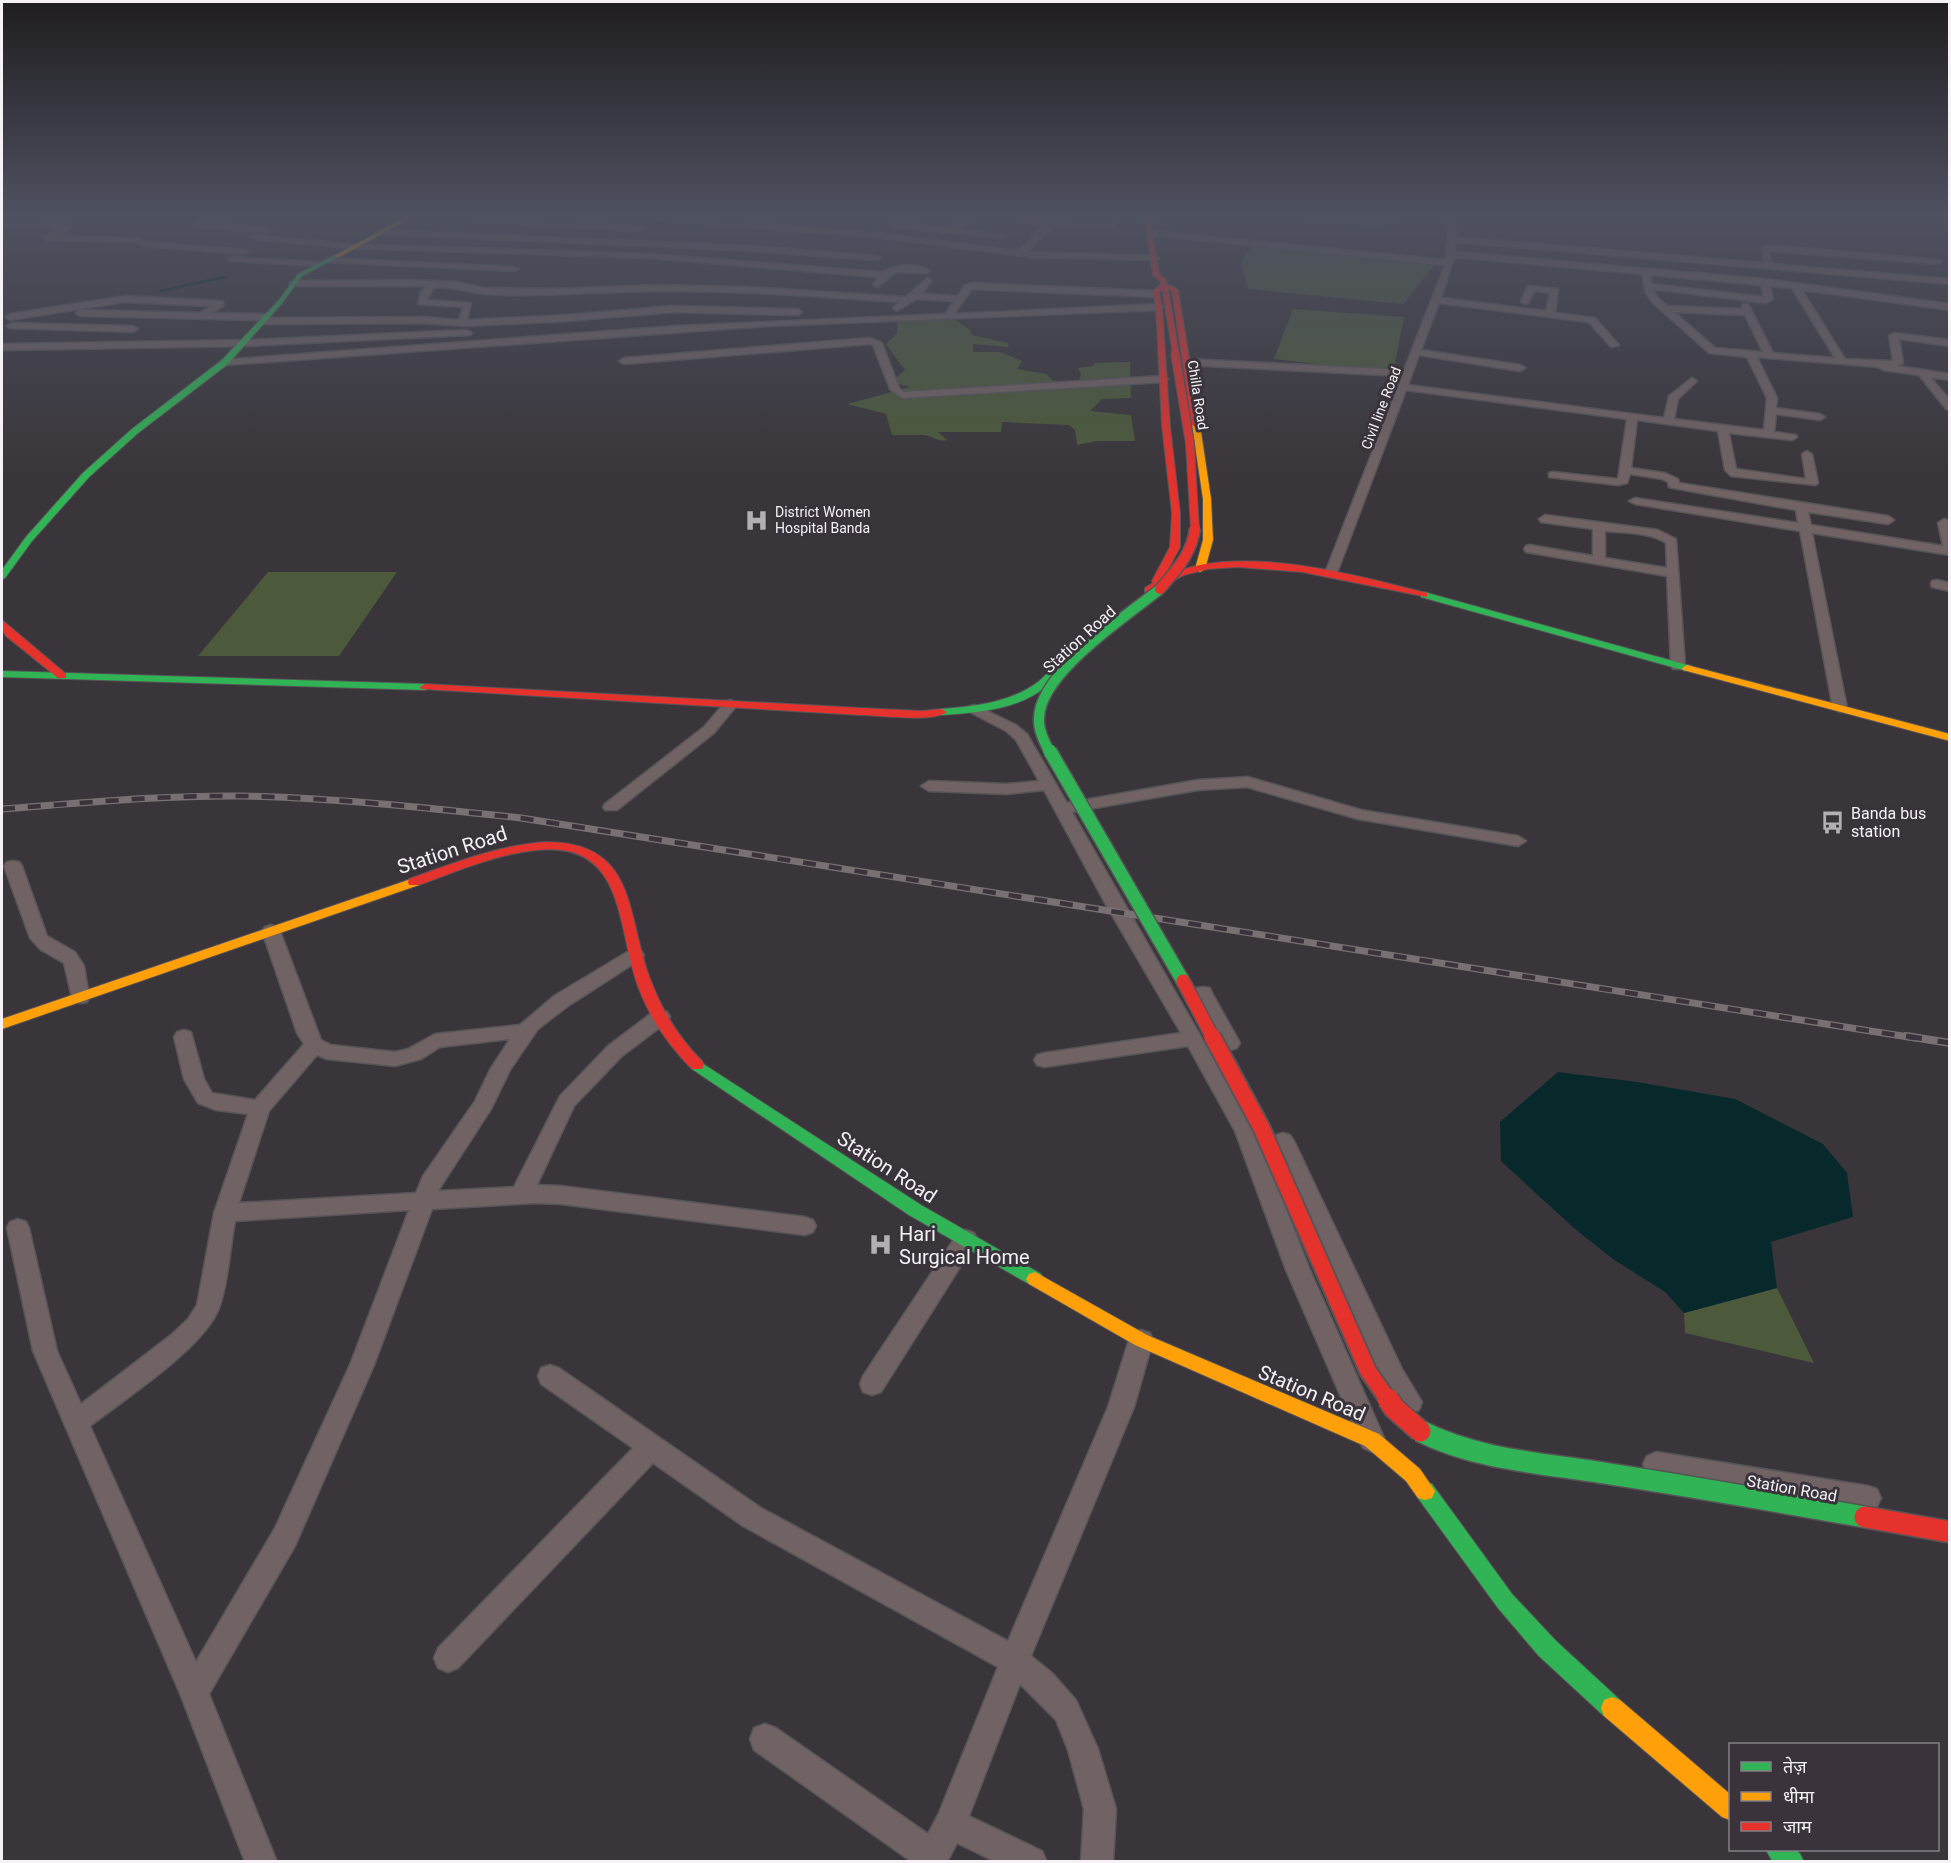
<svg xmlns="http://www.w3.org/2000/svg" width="1951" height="1863" font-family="Roboto,'Noto Sans Devanagari',sans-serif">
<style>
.green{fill:#4c593a}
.water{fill:#08292b}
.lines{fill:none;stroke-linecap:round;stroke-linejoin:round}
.stream{stroke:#08292b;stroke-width:3}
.street-casing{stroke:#565457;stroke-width:3}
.fast-casing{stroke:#565457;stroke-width:2}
.slow-casing{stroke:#565457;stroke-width:2}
.jam-casing{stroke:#565457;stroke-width:2}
.street{fill:#716364;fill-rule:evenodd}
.fast{fill:#30b455;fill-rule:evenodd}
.slow{fill:#ff9f0a;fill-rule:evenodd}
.jam{fill:#e5322d;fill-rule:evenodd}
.rail-far1-casing{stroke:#797073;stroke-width:7}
.rail-casing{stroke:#797073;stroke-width:8}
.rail-far1{stroke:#3a333c;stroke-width:4.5;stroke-dasharray:13;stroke-linecap:butt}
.rail{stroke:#3a333c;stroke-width:5;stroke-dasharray:16;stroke-linecap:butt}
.fast-bridge-far2-casing{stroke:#565457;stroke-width:13;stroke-linecap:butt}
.fast-bridge-far1-casing{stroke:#565457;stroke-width:16;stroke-linecap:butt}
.fast-bridge-casing{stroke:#565457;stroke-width:24;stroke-linecap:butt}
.jam-bridge-far5-casing{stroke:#565457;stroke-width:8;stroke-linecap:butt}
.jam-bridge-far4-casing{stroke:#565457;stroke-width:10;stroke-linecap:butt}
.jam-bridge-far3-casing{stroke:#565457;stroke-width:13;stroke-linecap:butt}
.jam-bridge-far2-casing{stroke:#565457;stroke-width:16;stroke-linecap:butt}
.jam-bridge-far1-casing{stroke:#565457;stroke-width:20;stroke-linecap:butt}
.jam-bridge-casing{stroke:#565457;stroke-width:24;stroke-linecap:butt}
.fast-bridge-far2{stroke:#30b455;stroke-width:10}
.fast-bridge-far1{stroke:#30b455;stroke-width:13}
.fast-bridge{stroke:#30b455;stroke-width:21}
.jam-bridge-far5{stroke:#e5322d;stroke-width:6}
.jam-bridge-far4{stroke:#e5322d;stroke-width:8}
.jam-bridge-far3{stroke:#e5322d;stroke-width:10}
.jam-bridge-far2{stroke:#e5322d;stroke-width:13}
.jam-bridge-far1{stroke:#e5322d;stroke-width:16}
.jam-bridge{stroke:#e5322d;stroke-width:21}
.labels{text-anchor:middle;stroke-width:6;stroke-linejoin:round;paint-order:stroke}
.far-street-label{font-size:14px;fill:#f5f1f6;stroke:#3a333c}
.far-poi-label{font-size:14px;fill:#f5f1f6;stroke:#3a333c;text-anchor:start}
.street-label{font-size:16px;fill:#f5f1f6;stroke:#3a333c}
.poi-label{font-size:16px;fill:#f5f1f6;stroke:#3a333c;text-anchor:start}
.near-street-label{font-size:20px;fill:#f5f1f6;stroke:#3a333c}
.near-poi-label{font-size:20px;fill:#f5f1f6;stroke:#3a333c;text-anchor:start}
</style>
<rect width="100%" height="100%" fill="#39353a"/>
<path class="green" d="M1274,216H1411L1414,217L1411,221H1400L1403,225H1390L1379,228L1333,223L1318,225Z
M1252,246L1351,254L1434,266L1403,304L1248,289L1241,261Z
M1293,309L1404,317L1393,373L1274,359Z
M953,318L970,330L972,335L1008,343L1009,347L973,344V352H1000L1022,361L1017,369L1046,374L1057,385L1077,386L1081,374L1078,368L1093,366L1095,363L1130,362L1131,398L1102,399L1090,411L1131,415L1135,441H1097L1077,445L1075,430L1069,425L1002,422L1001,432H938L947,440L942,441L925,435H892L886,414L847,404L910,387L891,382L905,370L886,344L897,333V320Z
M268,572H397L339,656H198Z
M1777,1288L1814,1363L1685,1333L1684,1313Z"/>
<path class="water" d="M1558,1072L1637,1082L1735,1099L1823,1144L1847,1173L1853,1217L1771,1242L1777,1288L1684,1313L1665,1292L1613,1259L1575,1229L1501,1161L1500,1122Z"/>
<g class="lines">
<path class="stream" d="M160,291L225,277"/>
<defs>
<path id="street" d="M205,216H214L204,223L267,228L271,230L267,232L194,227V223Z
M408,216H453L642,227L646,229L642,231L412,218Z
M619,216H654L876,233L1019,251L1046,224L1021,223H1018V219L1111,223L1115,225L1114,227L1055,225L1027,252L1155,256L1159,258L1155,260L1031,257L876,237L623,218Z
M970,216H979L960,229L1008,236L1004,238L894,227L890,225L894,223L952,228Z
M1121,216H1134L1152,222L1148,224Z
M1449,216H1457L1456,237L1764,263L1762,247L1777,246L1940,260L1941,262L1937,264L1769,251L1772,264L1950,279V284L1455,242V252L1765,279L1950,304V310L1802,290L1845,359L1893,361L1889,336L1894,333L1950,340V346L1899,339L1903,363L1897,366L1950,374V380L1930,377L1950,400V410L1946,409L1919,375L1883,370L1878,367L1757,357L1777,398L1776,408L1820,414L1825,417L1820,420L1776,414L1774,432L1796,435L1797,437L1792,440L1729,433L1736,469L1806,479L1802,454L1807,451L1812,454L1818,483L1816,485L1731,476L1725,470L1718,431L1637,420L1631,468L1665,473L1678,479L1679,483L1888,516L1894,520L1888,524L1808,512L1811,525L1943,546L1938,523L1944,519L1948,520L1950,555L1812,533L1847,708L1845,711L1840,712L1833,708L1800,531L1635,504L1629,501L1635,498L1798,523L1796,510L1673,488L1669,487L1668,482L1662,479L1630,474L1627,483L1618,485L1549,477V473L1553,472L1618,479L1627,419L1406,390L1337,573L1335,576H1327L1325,573L1402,376L1187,365L1182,362L1187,359L1404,370L1445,265L1151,235L1147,233L1151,231L1446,260ZM1454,257L1642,274L1646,293L1652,302L1709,353L1747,357L1767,398L1764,430L1674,419L1678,399L1697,381L1692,378L1669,396L1664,418L1408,385L1419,355L1520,371L1525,368L1520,365L1421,350L1439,303L1589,322L1611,347L1619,345L1595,318L1555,313L1558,289L1528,286L1521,301L1525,304L1528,303L1534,291L1550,293L1546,311L1441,298ZM1650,275L1761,285L1764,297L1652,284ZM1770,286L1792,288L1835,358L1773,353L1748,304H1742V309L1667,306L1658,298L1653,289L1766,303L1773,299ZM1674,312L1745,315L1763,352L1715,348Z
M2,222L71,224V228L56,236L139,238L146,242L245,250L249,252L245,254L144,246L137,242L47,240L43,238L44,236L59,228L2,226Z
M382,230L753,246L876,256L880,258L876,260L753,251L379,234V230Z
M254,235L349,244L647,254L883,272C896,264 917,263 930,271L926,273L896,272L877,287L873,284L878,277L647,258L349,248L251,239L250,237Z
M233,257L319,262L323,264L319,266L230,261L229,259Z
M328,258L514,267L518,269L514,271L325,262V258Z
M927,278L931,281L922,294L958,296L965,285L972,283L1156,291L1160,294L1156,297L972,289L954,314L1159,304L1163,307L1159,310L767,326L225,365L222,364V360L676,326L945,314L954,301L916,299L897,311L893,308L900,302C819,297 739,290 658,291C600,291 542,298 485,294C468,292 452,287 435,287L426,300L471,303L467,320L567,315L673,306L798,309L802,312L798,315L673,312L567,321L466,326L422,323L263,324L260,323V320L80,316L76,313L80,310L200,313L211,306L125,302L10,320L6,317L10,314L125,296L220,301L223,302V306L212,313L267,314L270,315L271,318L422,317L459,320L463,307L418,304L421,292L426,286H290V282L293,281L407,280L457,282L483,288L558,289L657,285L745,287L906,297Z
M12,323L133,326L138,329L133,332L9,328L7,326Z
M467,330L472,333L470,335L244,346L2,350V344L248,340Z
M870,338L882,343L899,388L904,392L1163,376L1168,379L1163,382L902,398L890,389L873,345L870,344L624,364L619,361L624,358Z
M1545,515L1658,530L1676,539L1685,666L1683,669H1673L1671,666L1667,576L1526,552L1524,549L1526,546L1530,545L1593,556V529L1541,522L1539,519ZM1605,531C1624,533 1651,532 1666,543L1667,568L1605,558Z
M1937,580L1950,583V591L1932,587L1931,584L1932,581Z
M731,700L738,704L714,733L617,810H605L603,807L605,804L704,727L726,701Z
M975,705L1016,725L1027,734L1067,803L1198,780L1248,777L1361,810L1518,836L1526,841L1518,846L1358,819L1247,787L1198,790L1072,812L1255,1131L1310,1270L1385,1440L1381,1448L1372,1452L1363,1448L1286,1270L1235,1131L1188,1046L1044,1067L1037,1065L1034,1060L1037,1055L1044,1053L1181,1033L1105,903L1044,790L1007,794L929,791L921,786L929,781L1007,784L1039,781L1016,740L1006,731L970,712L968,709L970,706Z
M13,861L19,862L22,866L47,936L75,952L84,966L89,997L87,1002L80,1003L73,1002L64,963L41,950L30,938L4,866L7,862Z
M271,925L277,927L280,931L321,1040L331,1045L395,1052L408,1049L435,1034L520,1025L554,996L629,951H641L644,955L641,959L568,1006L538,1029L510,1070L491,1109L438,1191L514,1187L560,1096L608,1046L653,1012L660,1010L667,1012L670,1017L667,1022L622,1056L574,1106L537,1185L561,1186L805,1217L813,1220L816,1226L813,1232L805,1235L561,1204L536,1203L432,1209L374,1365L295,1546L209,1694L277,1862H245L181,1696L33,1351L7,1228L10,1222L18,1219L26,1222L29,1228L57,1351L81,1404L171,1335L188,1319L197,1305L214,1213L248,1114L216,1110L198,1103L184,1079L174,1037L177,1032L184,1030L191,1032L204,1079L212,1093L255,1100L304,1044L297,1033L262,931L265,927ZM510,1039L491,1068L475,1101L423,1176L416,1193L239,1203L269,1111L317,1055L327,1059L395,1066L421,1059L440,1047ZM409,1210L350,1365L275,1528L196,1662L90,1426C125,1399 205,1347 219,1308C228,1285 230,1247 235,1221Z
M1203,987L1210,988L1212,993L1240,1043L1237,1048L1230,1050L1223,1048L1220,1043L1194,993L1196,988Z
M1283,1133L1290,1135L1294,1141L1402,1369L1422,1402L1419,1410L1410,1413L1401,1410L1384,1385L1272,1141L1276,1135Z
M966,1230L974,1233L977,1239L974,1245L881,1392L872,1395L863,1392L860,1384L863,1376L958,1233Z
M1141,1330L1150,1333L1153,1340L1134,1407L1031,1656L1052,1673L1076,1700L1098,1749L1116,1809L1113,1862H1081L1084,1809L1068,1750L1056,1720L1020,1684L969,1816L1042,1851L1047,1862H996L957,1843L947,1862H912L754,1750L750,1739L754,1728L765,1724L776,1728L928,1834L939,1813L998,1667L743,1526L653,1463L458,1668L448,1672L438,1668L434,1658L438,1648L633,1448L541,1384L538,1376L541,1368L550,1365L559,1368L761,1508L1008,1641L1108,1407L1129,1340L1132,1333Z
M1656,1452L1868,1486L1877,1489L1881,1498L1877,1507L1868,1510L1656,1476L1647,1472L1643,1464L1647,1456Z"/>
<path id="fast" d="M335,255L340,256L302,276L283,302L228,364L138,433L89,477L32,541L5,578L2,579V570L26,537L83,473L132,429L222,360L279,300L298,274Z
M1424,592L1691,666L1692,668L1687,671L1683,670L1421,597V593Z
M1074,653L1079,656L1078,658C1064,671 1050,685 1034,695C1006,711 972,713 941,715L935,712L941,709C975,706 1010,703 1038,682C1049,673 1061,657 1074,653Z
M2,671L425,684L430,687L425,690L2,677Z
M697,1060L921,1205L1041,1274L1044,1279L1041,1284L1035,1286L1029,1284L909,1215L692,1069L690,1065L692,1061Z
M1425,1482L1432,1484L1512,1594L1555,1640L1620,1700L1623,1708L1620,1716L1612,1719L1604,1716L1539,1656L1498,1608L1418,1498L1415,1491L1418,1484Z
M1766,1850H1796L1800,1854L1804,1862H1773Z"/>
<path id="slow" d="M408,216H415L339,257L334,256Z
M1196,423L1200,425L1211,499L1213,540L1205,569L1200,572L1195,569L1203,540V499L1192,425Z
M1687,665L1950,734V741L1683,670L1682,668Z
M414,878L419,879L420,882L419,885L2,1029V1019Z
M1035,1272L1147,1335L1379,1434L1420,1469L1435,1491L1432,1498L1425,1500L1418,1498L1406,1481L1365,1446L1135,1345L1029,1284L1026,1279L1029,1274Z
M1612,1697L1620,1700L1730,1794V1820L1722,1817L1604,1716L1601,1708L1604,1700Z"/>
<path id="jam" d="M1144,216H1150L1159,274L1165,279L1167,284L1178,290L1200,425L1196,427L1192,425L1172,291L1168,289L1169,294L1166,296L1162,290L1159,292L1162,307L1170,426L1180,513V547L1164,577C1234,541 1355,575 1427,593V597L1302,572L1237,567L1208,569L1184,575L1151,592H1145V588L1153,583L1152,581L1170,547L1172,513L1162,426L1156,307L1153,291L1161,284L1160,281L1153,275Z
M2,620L66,674V678H58L6,636L2,629Z
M425,684L860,708L922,711L941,709L947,712C932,723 879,715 860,715L421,689L420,687Z
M546,842C636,842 626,912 649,976C661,1009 677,1036 702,1061L704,1065L702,1069H692C669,1046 651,1020 639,989C616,928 627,841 537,850C496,854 457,871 419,885H409L408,882L409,879C454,863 498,845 546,842Z"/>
</defs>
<use href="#street" class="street-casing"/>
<use href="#fast" class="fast-casing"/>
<use href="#slow" class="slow-casing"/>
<use href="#jam" class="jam-casing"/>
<use href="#street" class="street"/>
<use href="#fast" class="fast"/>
<use href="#slow" class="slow"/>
<use href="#jam" class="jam"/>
<defs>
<path id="rail-far1" d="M2,809C82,803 163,795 244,796C336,798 429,808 521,818L1915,1038"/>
<path id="rail" d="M1906,1036L1950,1043"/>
</defs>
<use href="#rail-far1" class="rail-far1-casing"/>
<use href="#rail" class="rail-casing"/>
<use href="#rail-far1" class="rail-far1"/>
<use href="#rail" class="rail"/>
<defs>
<path id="fast-bridge-far2" d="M1050,753C1045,743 1038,730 1039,718C1040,672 1127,616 1160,589"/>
<path id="fast-bridge-far1" d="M1050,751L1183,981"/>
<path id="fast-bridge" d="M1420,1431C1480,1461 1545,1463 1610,1474C1695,1487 1780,1502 1865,1517"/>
<path id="jam-bridge-far5" d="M1166,294L1176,354"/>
<path id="jam-bridge-far4" d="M1175,353L1190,444L1195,529"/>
<path id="jam-bridge-far3" d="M1160,589C1176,570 1192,554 1195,528"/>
<path id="jam-bridge-far2" d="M1183,981L1213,1038"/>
<path id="jam-bridge-far1" d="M1212,1036L1261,1127L1368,1371L1389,1401"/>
<path id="jam-bridge" d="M1388,1399L1394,1408L1420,1431
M1865,1517L1950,1532"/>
</defs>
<use href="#fast-bridge-far2" class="fast-bridge-far2-casing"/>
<use href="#fast-bridge-far1" class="fast-bridge-far1-casing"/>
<use href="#fast-bridge" class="fast-bridge-casing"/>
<use href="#jam-bridge-far5" class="jam-bridge-far5-casing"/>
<use href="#jam-bridge-far4" class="jam-bridge-far4-casing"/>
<use href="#jam-bridge-far3" class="jam-bridge-far3-casing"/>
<use href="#jam-bridge-far2" class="jam-bridge-far2-casing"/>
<use href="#jam-bridge-far1" class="jam-bridge-far1-casing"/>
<use href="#jam-bridge" class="jam-bridge-casing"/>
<use href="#fast-bridge-far2" class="fast-bridge-far2"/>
<use href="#fast-bridge-far1" class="fast-bridge-far1"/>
<use href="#fast-bridge" class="fast-bridge"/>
<use href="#jam-bridge-far5" class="jam-bridge-far5"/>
<use href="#jam-bridge-far4" class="jam-bridge-far4"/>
<use href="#jam-bridge-far3" class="jam-bridge-far3"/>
<use href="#jam-bridge-far2" class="jam-bridge-far2"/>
<use href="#jam-bridge-far1" class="jam-bridge-far1"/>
<use href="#jam-bridge" class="jam-bridge"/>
</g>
<linearGradient id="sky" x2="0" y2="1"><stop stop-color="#1f1d20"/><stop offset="0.45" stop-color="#4e5160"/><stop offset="1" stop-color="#4e5160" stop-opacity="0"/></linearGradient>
<rect width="1951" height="477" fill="url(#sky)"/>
<defs>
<symbol id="hospital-bare" viewBox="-9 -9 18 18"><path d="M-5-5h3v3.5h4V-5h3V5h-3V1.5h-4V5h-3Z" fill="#b3afb4" stroke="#3a333c" stroke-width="2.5" paint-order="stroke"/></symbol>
<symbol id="bus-bare" viewBox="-9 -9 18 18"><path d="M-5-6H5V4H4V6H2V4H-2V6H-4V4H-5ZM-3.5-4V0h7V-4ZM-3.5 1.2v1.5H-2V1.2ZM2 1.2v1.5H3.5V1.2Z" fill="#b3afb4" stroke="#3a333c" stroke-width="2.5" paint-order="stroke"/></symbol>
</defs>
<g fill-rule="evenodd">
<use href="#hospital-bare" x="740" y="504" width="33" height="33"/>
<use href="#bus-bare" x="1816" y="806" width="33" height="33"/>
<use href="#hospital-bare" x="864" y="1228" width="33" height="33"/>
</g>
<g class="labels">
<g class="far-street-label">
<text transform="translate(1198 395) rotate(81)" y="5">Chilla Road</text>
<text transform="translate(1381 408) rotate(-69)" y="5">Civil line Road</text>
</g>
<g class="far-poi-label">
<text x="775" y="517">District Women<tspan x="775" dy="16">Hospital Banda</tspan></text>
</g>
<g class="street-label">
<text transform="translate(1079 639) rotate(-42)" y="6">Station Road</text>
<text transform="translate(1792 1488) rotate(10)" y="6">Station Road</text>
</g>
<g class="poi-label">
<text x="1851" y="819">Banda bus<tspan x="1851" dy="18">station</tspan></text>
</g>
<g class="near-street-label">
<text transform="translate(452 850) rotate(-18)" y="7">Station Road</text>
<text transform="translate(887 1167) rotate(33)" y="7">Station Road</text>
<text transform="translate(1312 1393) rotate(23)" y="7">Station Road</text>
</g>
<g class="near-poi-label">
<text x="899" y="1241">Hari<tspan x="899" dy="23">Surgical Home</tspan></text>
</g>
</g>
<rect width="1951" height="1863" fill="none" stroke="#f5f1f6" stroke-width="6"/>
<rect x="1729" y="1743" width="210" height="108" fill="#3a333c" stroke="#857f86" stroke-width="1.5"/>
<rect x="1741" y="1762" width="30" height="9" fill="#30b455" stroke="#857f86" stroke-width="1.5"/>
<text x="1783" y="1773" font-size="18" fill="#f5f1f6">तेज़</text>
<rect x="1741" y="1792" width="30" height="9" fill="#ff9f0a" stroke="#857f86" stroke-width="1.5"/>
<text x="1783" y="1803" font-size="18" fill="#f5f1f6">धीमा</text>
<rect x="1741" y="1822" width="30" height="9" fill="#e5322d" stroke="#857f86" stroke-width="1.5"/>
<text x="1783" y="1833" font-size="18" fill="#f5f1f6">जाम</text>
</svg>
